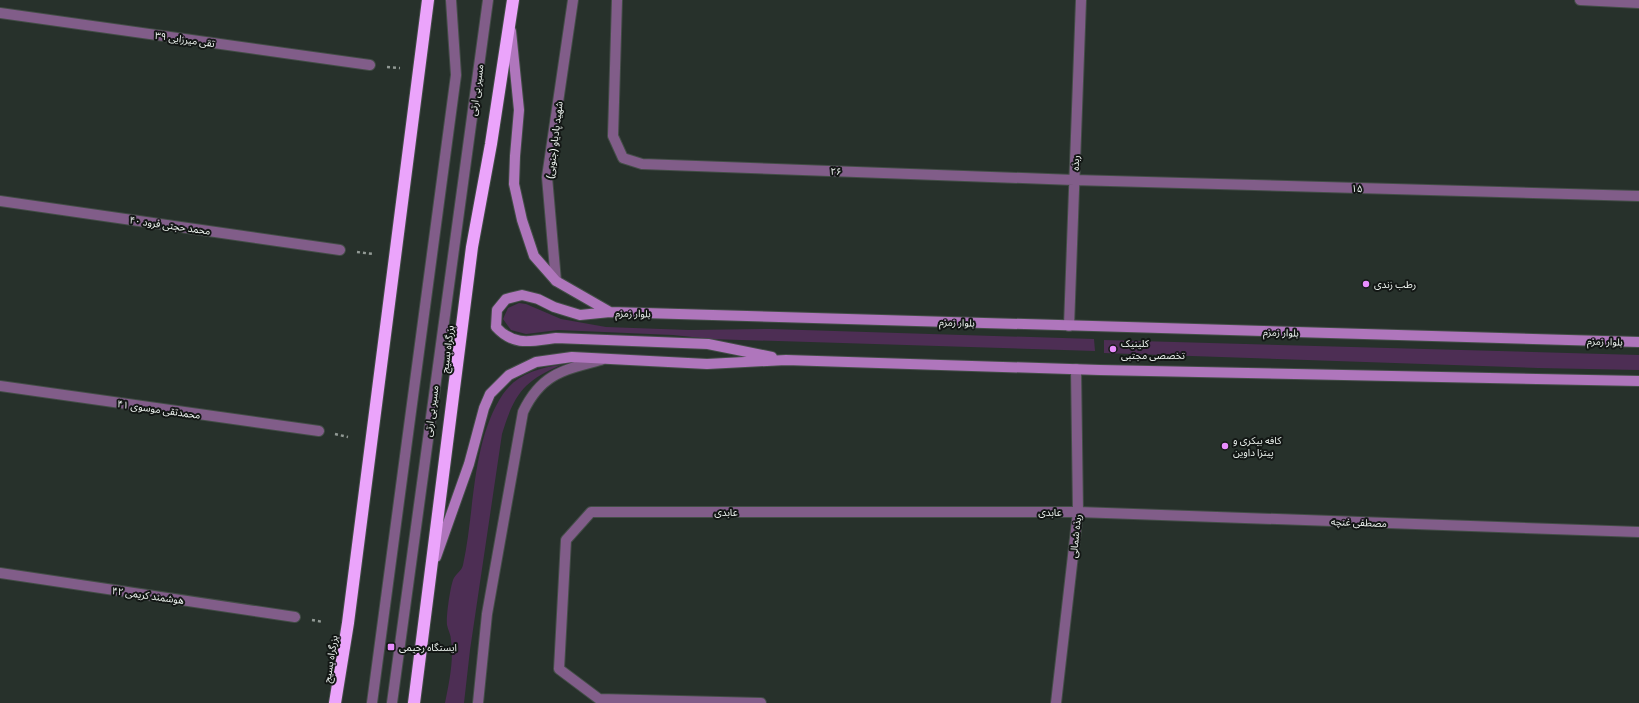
<svg xmlns="http://www.w3.org/2000/svg" width="1639" height="703" font-family="Signika,'Noto Sans Arabic',sans-serif">
<style>
.green{fill:#4d2e54}
.lines{fill:none;stroke-linecap:round;stroke-linejoin:round}
.lane-casing{stroke:#434d47;stroke-width:12}
.street-casing{stroke:#434d47;stroke-width:12}
.secondary-casing{stroke:#434d47;stroke-width:12}
.highway-casing{stroke:#434d47;stroke-width:14}
.path{stroke:#919994;stroke-width:2.5;stroke-dasharray:3 3;stroke-linecap:butt}
.lane{stroke:#815d89;stroke-width:10}
.street{stroke:#815d89;stroke-width:10}
.secondary{stroke:#af76bc;stroke-width:10}
.highway{stroke:#eba4fb;stroke-width:12}
.poi-dot{fill:#e98dfe;stroke:#131715;stroke-width:1.5}
.labels{text-anchor:middle;stroke-width:4;stroke-linejoin:round;paint-order:stroke}
.street-label{font-size:10px;fill:#f0f6f2;stroke:#131715}
.poi-label{font-size:10px;fill:#f0f6f2;stroke:#131715;text-anchor:start}
</style>
<rect width="100%" height="100%" fill="#27312b"/>
<path class="green" d="M519,303L526,304L561,319L606,327L689,330L771,329L1094,339L1095,351L711,339L673,335L558,330L526,334L511,330L503,319L508,308Z
M1104,340L1639,355V370L1538,368L1104,353Z
M561,365C523,381 514,395 502,434L470,650L464,703H445C449,683 454,660 451,640C451,635 448,630 447,625C446,616 450,589 453,580C455,574 462,571 463,565C475,511 471,442 503,394C517,374 538,368 561,365Z"/>
<g class="lines">
<defs>
<path id="lane" d="M372,703L456,75L451,0
M392,703L488,0"/>
<path id="street" d="M617,0L613,136L623,158L642,164L1074,180L1639,196
M1580,0L1639,3
M0,13L370,65
M0,201L340,250
M556,281L547,177L573,0
M1069,326L1081,0
M0,386L319,431
M0,573L295,617
M478,703L487,614L523,412C541,374 563,370 601,360
M761,703L599,699L559,669L566,540L591,512H1078L1639,532
M1056,703L1078,512L1076,369"/>
<path id="secondary" d="M511,31L519,110L515,156L514,184L522,220L534,256L556,281L610,312L1639,342
M610,312L580,315L554,307L538,299L522,295L506,299L497,310L496,327C514,347 532,341 556,338L708,344L772,357
M436,557L469,464L484,408L490,394L509,375L536,362L572,357L707,364L786,360L1100,370L1639,381"/>
<path id="highway" d="M335,703L348,623L428,0
M414,703L472,247L491,144L513,0"/>
</defs>
<use href="#lane" class="lane-casing"/>
<use href="#street" class="street-casing"/>
<use href="#secondary" class="secondary-casing"/>
<use href="#highway" class="highway-casing"/>
<path class="path" d="M387,67L400,68
M357,252L373,254
M335,434L348,437
M312,620L323,622"/>
<use href="#lane" class="lane"/>
<use href="#street" class="street"/>
<use href="#secondary" class="secondary"/>
<use href="#highway" class="highway"/>
</g>
<g class="poi-dot">
<circle cx="1366" cy="284" r="4"/>
<circle cx="1113" cy="349" r="4"/>
<circle cx="1225" cy="446" r="4"/>
<rect x="387" y="643" width="8" height="8" rx="2"/>
</g>
<g class="labels">
<g class="street-label">
<text transform="translate(185 39) rotate(8)" y="4">تقی میرزایی ۳۹</text>
<text transform="translate(476 90) rotate(-82)" y="4">مسیر بی ارتی</text>
<text transform="translate(554 140) rotate(-83)" y="4">شهید پادیاو (جنوبی)</text>
<text transform="translate(1075 163) rotate(-88)" y="4">ربذه</text>
<text transform="translate(836 171) rotate(2)" y="4">۲۶</text>
<text transform="translate(1357 188) rotate(2)" y="4">۱۵</text>
<text transform="translate(170 225) rotate(8)" y="4">محمد حجتی فرود ۴۰</text>
<text transform="translate(633 313) rotate(1)" y="4">بلوار زمزم</text>
<text transform="translate(957 322) rotate(2)" y="4">بلوار زمزم</text>
<text transform="translate(1281 332) rotate(2)" y="4">بلوار زمزم</text>
<text transform="translate(1605 341) rotate(2)" y="4">بلوار زمزم</text>
<text transform="translate(447 349) rotate(-83)" y="4">بزرگراه بسیج</text>
<text transform="translate(159 409) rotate(8)" y="4">محمدتقی موسوی ۴۱</text>
<text transform="translate(431 411) rotate(-82)" y="4">مسیر بی ارتی</text>
<text x="726" y="516">عابدی</text>
<text x="1050" y="516">عابدی</text>
<text transform="translate(1359 522) rotate(2)" y="4">مصطفی غنچه</text>
<text transform="translate(1075 536) rotate(-84)" y="4">ربذه شمالی</text>
<text transform="translate(148 595) rotate(8)" y="4">هوشمند کریمی ۴۲</text>
<text transform="translate(330 659) rotate(-81)" y="4">بزرگراه بسیج</text>
</g>
<g class="poi-label">
<text x="1374" y="288">رطب زندی</text>
<text x="1121" y="347">کلینیک<tspan x="1121" dy="12">تخصصی مجتبی</tspan></text>
<text x="1233" y="444">کافه بیکری و<tspan x="1233" dy="12">پیتزا داوین</tspan></text>
<text x="399" y="651">ایستگاه رحیمی</text>
</g>
</g>
</svg>
